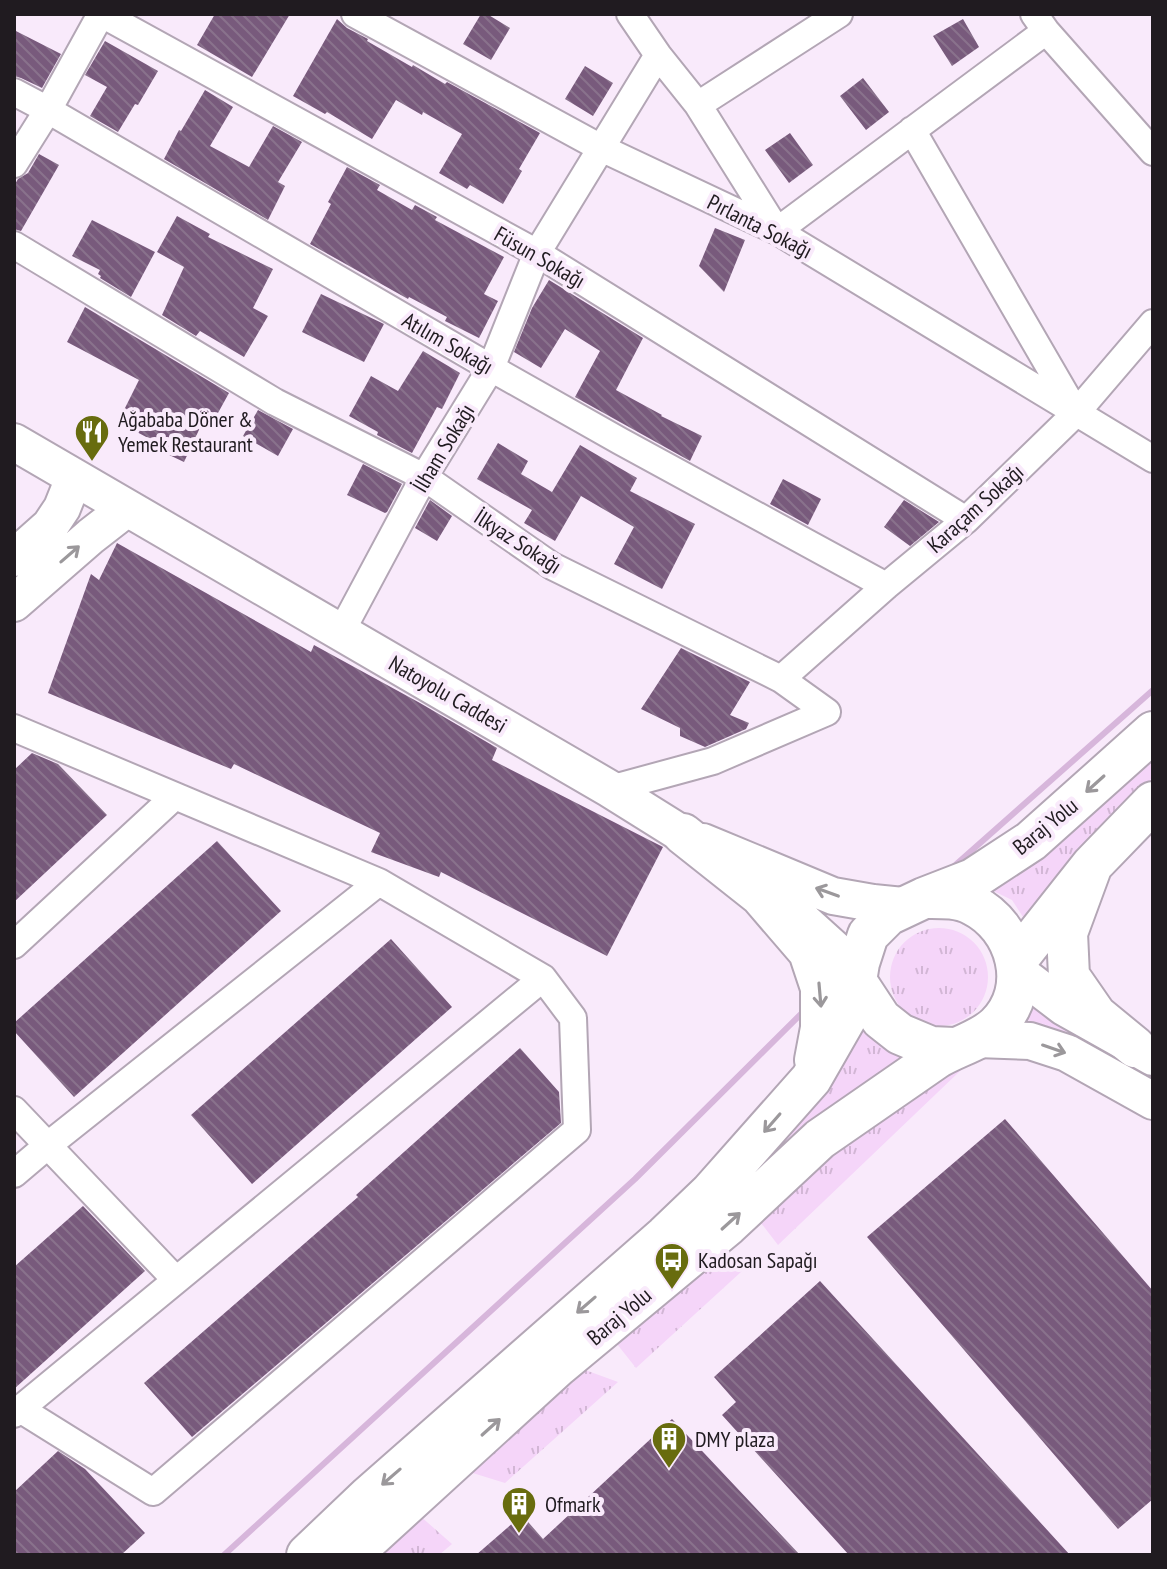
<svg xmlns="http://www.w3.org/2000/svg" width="1167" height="1569" font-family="'PT Sans Narrow',sans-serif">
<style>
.grass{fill:url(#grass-tufts)}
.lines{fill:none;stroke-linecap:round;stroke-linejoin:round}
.stream{stroke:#d7b6db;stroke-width:6}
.building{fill:url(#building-back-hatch)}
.street-casing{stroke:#b3a6b5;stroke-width:30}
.secondary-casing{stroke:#b3a6b5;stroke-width:40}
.primary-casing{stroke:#b3a6b5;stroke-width:44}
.street{stroke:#fff;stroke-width:26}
.secondary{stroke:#fff;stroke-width:36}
.primary{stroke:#fff;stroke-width:40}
.oneway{stroke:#9b989b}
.labels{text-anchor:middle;stroke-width:8;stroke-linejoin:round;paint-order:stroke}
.street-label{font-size:22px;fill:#201b20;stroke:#f9eafb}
.poi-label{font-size:22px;fill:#201b20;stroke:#f9eafb;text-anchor:start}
</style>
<defs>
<pattern id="grass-tufts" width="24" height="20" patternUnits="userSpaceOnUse" patternTransform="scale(2)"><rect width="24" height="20" fill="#f5d5f9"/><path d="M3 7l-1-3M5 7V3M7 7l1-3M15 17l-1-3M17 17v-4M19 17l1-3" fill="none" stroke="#d2b6d5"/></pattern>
<pattern id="building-back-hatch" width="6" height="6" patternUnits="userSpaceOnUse" patternTransform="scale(2)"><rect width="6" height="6" fill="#785a7c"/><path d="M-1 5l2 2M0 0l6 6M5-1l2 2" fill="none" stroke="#89728c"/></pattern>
</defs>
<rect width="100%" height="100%" fill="#f9eafb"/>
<path class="grass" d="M1153,748V777L1082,847L1025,920L1012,900L983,886Z
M890 977a49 49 0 1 1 98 0a49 49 0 1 1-98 0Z
M1031,992L1114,1051L1022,1018Z
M861,1020L908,1055L744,1185Z
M982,1050L778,1245L754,1214L824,1152Z
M711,1254L753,1261L636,1368L613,1339Z
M577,1367L618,1382L505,1483L463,1470Z
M419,1515L452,1544L439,1555H374Z"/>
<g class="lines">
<path class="stream" d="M952,868L1153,690
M224,1555L635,1179L805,1010"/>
</g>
<path class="building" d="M215,14H290L252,77L197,45Z
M481,14H487L510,28L491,60L463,44Z
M337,19L347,28L368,39L367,41L412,67L413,65L445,84L447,82L540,133L519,169L522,171L503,204L470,185L467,189L439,173L462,134L423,112L422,115L396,100L372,139L327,112L325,114L293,96Z
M963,19L979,47L952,66L933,36Z
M14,30L61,54L42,88L21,78L14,76Z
M105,41L158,71L138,105L135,104L118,132L90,116L107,87L85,75Z
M585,66L613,83L593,116L565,99Z
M863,78L889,112L866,130L840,96Z
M205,90L233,107L210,146L249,167L273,126L302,142L278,182L285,186L268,220L164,159L179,130L181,131Z
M790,133L813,165L789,183L765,150Z
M39,154L59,165L21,231L14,229V186L18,179L28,173Z
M347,167L380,185L377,190L412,210L415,205L437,217L435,220L504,257L484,294L498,301L479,338L445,321L447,317L409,297L408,299L310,244L331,204L328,202Z
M177,216L210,234L208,237L273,269L253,308L268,316L244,357L200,331L196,336L162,315L184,267L157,252Z
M92,220L155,252L131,297L100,278L101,276L98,274L100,270L72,256Z
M715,228L745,240L724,292L699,266Z
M549,280L643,338L616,390L662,415L661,416L702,436L690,461L575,397L600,351L565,329L541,368L514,352L532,308Z
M321,294L384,324L364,362L302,332Z
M85,307L229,393L213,422L205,417L184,462L148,445L150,439L118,422L139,380L67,342Z
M423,351L460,373L442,409L437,407L412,453L377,435L378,432L349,416L371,376L398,391Z
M258,410L293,429L278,456L243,436Z
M498,443L528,461L521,474L552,492L580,445L637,478L630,491L695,524L662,589L614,564L634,527L581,496L555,541L524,523L532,510L477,479Z
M363,464L402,484L387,512L385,513L347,495Z
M783,479L821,499L808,525L770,504Z
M430,500L452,516L437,541L415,528Z
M904,500L939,522L910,546L884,527Z
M117,543L311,652L314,645L420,703L497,748L492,760L663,847L607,956L441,872L439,877L371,852L380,833L234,764L231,769L48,693L91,574L99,580Z
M681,648L750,682L730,715L749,723L746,729L705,747L680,736V728L641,709Z
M32,753L58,764L107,815L14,902V770Z
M217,841L281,911L74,1097L14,1031V1023Z
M391,939L452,1007L252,1184L191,1115Z
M520,1048L559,1092L561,1123L192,1437L144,1383L358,1197L356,1195Z
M1005,1119L1153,1291V1499L1118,1529L867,1237Z
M83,1206L145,1271L14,1389V1267Z
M820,1281L1070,1555H849L722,1415L736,1402L714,1377Z
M672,1419L800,1555H476L522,1515L543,1539Z
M58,1451L85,1469L145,1533L121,1555H14V1492Z"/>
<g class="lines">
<defs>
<path id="street" d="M102,14L537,253L966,520
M355,14L601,148L777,231L1153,459
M630,14L658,55L698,105L777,231L1046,31
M1034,14L1046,31L1153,152
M14,92L48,110L491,368L620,441L886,586
M698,105L839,14
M912,130L1075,411
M14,164L48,110L101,14
M14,245L275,402L424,477L552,566L781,679L827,712L713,761L610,789
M341,632L424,477L491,368L537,253L658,55
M781,679L886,586L966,520L1076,413L1153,323
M14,728L379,882
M14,945L175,796
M14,1110L176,1280
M14,1174L47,1146L379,882L543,978L573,1018L577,1130L153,1492L20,1409L14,1414
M20,1409L543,978"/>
<path id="secondary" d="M14,442L610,789L706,849
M14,558L50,526L62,508L74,478
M14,603L91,536L127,508
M703,842L833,896L873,903L903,906
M790,909L842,956L856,981
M1017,971L1064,1007L1153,1057
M977,1039L1030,1041L1067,1053L1153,1101"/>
<path id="primary" d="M683,834L760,895L809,952L821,988V1028L815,1060
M1092,865L1067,933L1069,976L1096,1015L1135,1047
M1016,961L1092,865L1153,802
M954,1048L931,1047L900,1034L881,1019L856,981L859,963L868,935L888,915L924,898L973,879L1031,841L1153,732
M307,1555L369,1496L665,1236L710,1193L811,1079L862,990
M351,1555L558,1366L728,1225L820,1139L937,1058C955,1047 982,1040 997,1025C1034,989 1017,927 973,905C958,897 940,898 924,898"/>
</defs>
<use href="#street" class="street-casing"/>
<use href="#secondary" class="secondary-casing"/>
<use href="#primary" class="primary-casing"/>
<use href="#street" class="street"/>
<use href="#secondary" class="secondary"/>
<use href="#primary" class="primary"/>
</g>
<defs><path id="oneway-shaft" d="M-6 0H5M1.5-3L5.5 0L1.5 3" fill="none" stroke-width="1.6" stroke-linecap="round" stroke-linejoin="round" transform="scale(2)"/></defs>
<g class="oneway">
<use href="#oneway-shaft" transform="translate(70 554) rotate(-41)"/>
<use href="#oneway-shaft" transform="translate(1095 784) rotate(138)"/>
<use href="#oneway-shaft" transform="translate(827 892) rotate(-160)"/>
<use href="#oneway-shaft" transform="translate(820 995) rotate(85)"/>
<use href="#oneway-shaft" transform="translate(1054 1049) rotate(19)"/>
<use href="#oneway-shaft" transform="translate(772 1123) rotate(131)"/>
<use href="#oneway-shaft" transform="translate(731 1221) rotate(-42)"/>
<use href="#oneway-shaft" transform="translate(586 1305) rotate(139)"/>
<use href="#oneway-shaft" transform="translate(491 1427) rotate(-42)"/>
<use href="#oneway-shaft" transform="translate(391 1477) rotate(139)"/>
</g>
<defs>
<symbol id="restaurant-pin" viewBox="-11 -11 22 30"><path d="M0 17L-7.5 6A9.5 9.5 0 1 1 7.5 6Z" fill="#686c0e" stroke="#f9eafb"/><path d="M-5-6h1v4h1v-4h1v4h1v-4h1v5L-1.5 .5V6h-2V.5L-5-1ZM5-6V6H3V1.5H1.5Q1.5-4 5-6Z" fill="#fff"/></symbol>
<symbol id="bus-pin" viewBox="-11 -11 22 30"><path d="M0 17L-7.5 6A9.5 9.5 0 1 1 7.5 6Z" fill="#686c0e" stroke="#f9eafb"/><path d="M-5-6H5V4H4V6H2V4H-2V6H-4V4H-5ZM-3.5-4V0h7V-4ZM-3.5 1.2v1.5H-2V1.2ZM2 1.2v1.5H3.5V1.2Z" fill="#fff"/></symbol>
<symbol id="building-pin" viewBox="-11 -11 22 30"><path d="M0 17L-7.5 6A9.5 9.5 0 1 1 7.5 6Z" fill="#686c0e" stroke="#f9eafb"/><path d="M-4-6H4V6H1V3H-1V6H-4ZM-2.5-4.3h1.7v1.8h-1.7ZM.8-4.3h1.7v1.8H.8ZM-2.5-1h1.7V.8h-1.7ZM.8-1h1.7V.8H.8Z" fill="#fff"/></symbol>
</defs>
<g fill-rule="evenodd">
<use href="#restaurant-pin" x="72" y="412" width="40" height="54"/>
<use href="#bus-pin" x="652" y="1240" width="40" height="54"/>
<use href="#building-pin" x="649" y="1419" width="40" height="54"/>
<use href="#building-pin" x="499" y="1484" width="40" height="54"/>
</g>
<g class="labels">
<g class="street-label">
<text transform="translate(760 226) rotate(27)" y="8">Pırlanta Sokağı</text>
<text transform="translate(540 257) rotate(30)" y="8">Füsun Sokağı</text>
<text transform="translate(448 343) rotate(30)" y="8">Atılım Sokağı</text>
<text transform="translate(443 448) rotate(-59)" y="8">İlham Sokağı</text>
<text transform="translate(975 508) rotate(-42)" y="8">Karaçam Sokağı</text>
<text transform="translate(518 541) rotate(33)" y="8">İlkyaz Sokağı</text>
<text transform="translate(448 694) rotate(30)" y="8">Natoyolu Caddesi</text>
<text transform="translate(1045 826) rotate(-39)" y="8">Baraj Yolu</text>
<text transform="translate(619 1316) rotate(-40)" y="8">Baraj Yolu</text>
</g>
<g class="poi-label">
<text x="118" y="427">Ağababa Döner &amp;<tspan x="118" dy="25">Yemek Restaurant</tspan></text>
<text x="698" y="1268">Kadosan Sapağı</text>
<text x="695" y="1447">DMY plaza</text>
<text x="545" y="1512">Ofmark</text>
</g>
</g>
<rect width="1167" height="1569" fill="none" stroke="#201b20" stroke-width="32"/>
</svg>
